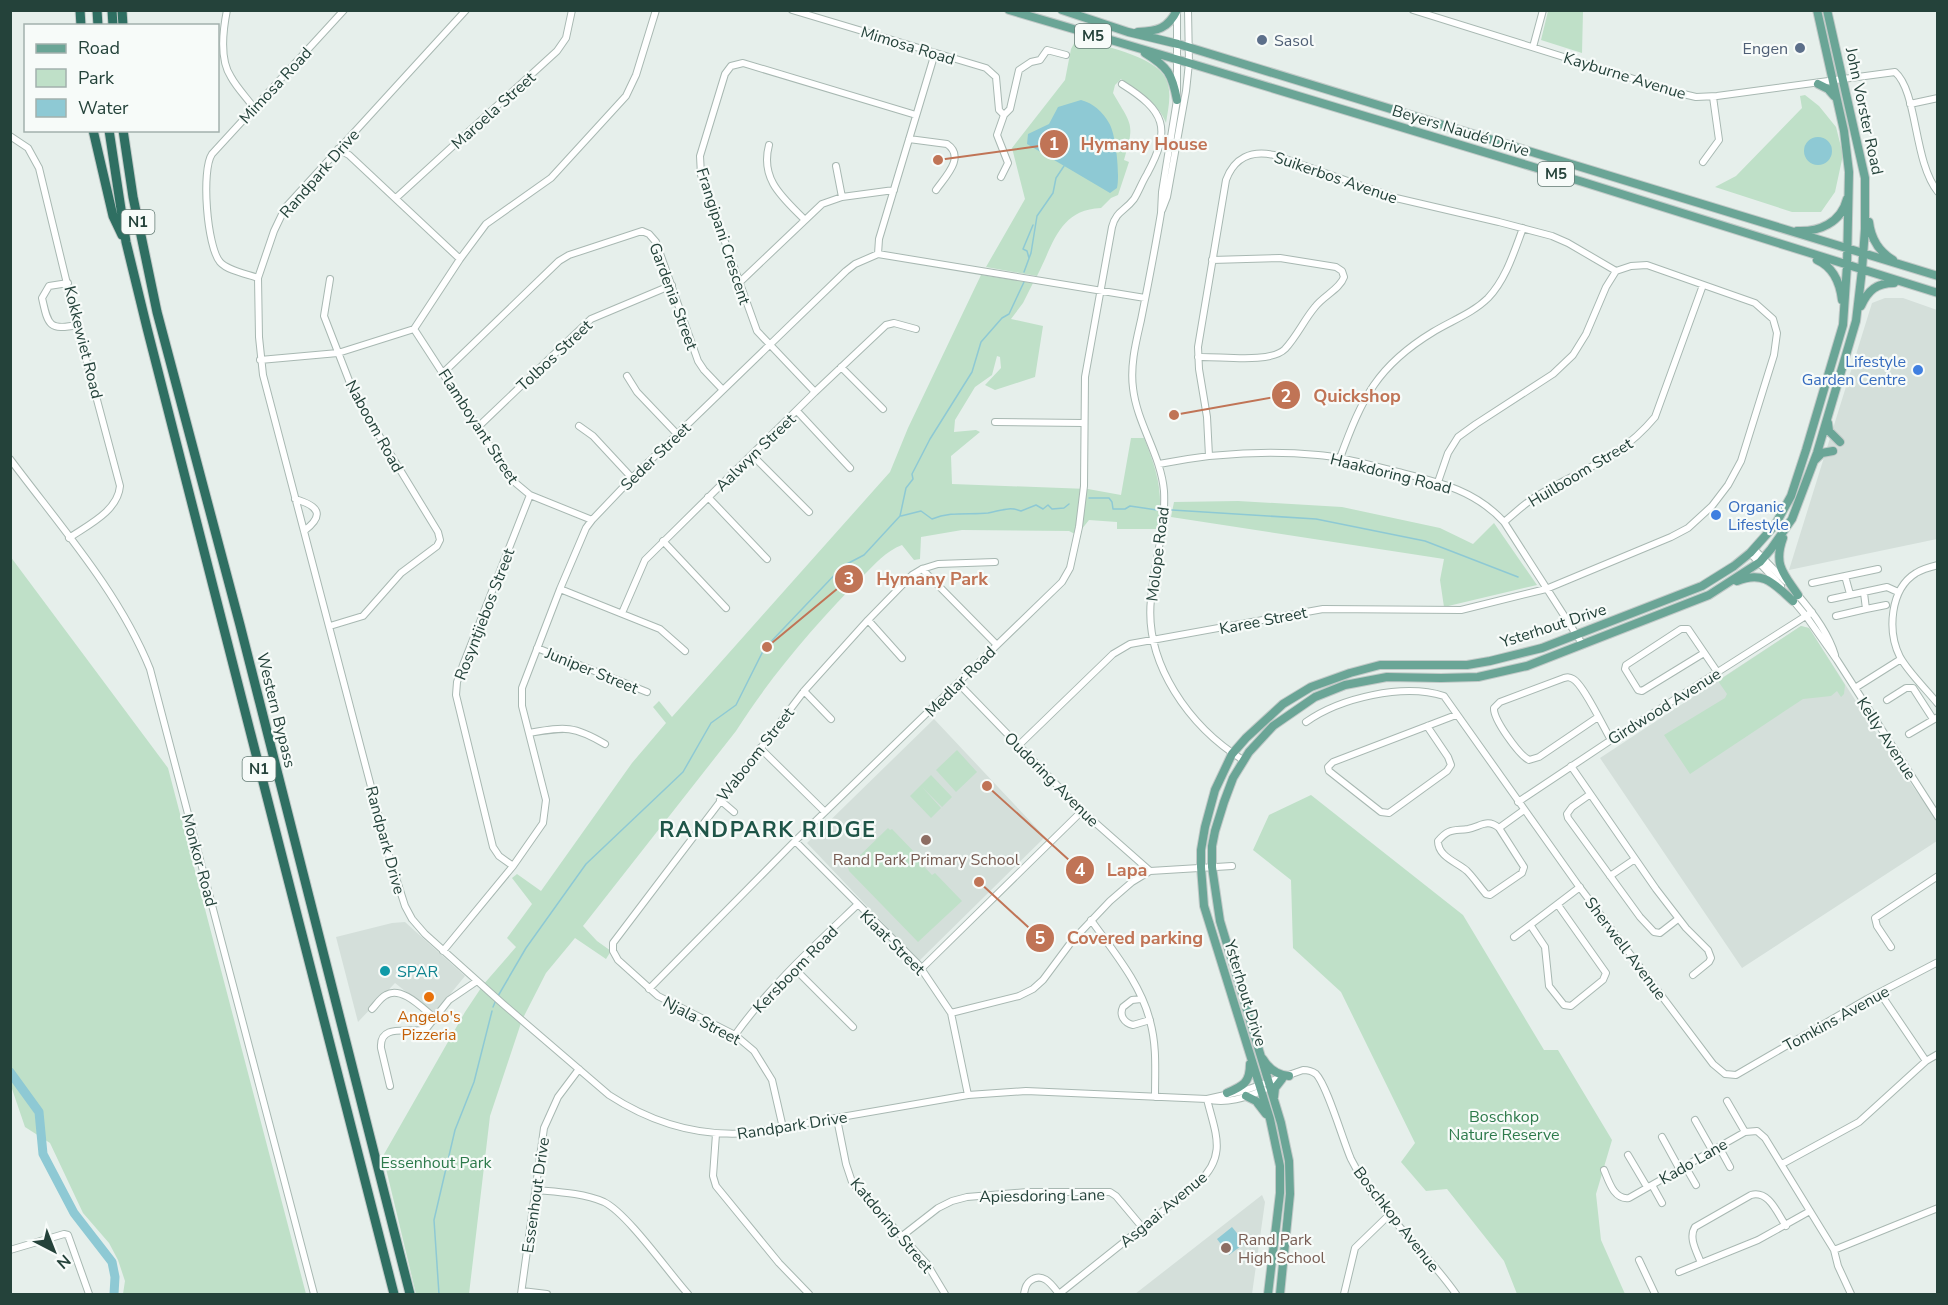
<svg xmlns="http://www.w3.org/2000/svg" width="1948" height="1305" font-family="'Nunito Sans',sans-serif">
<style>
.built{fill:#d4dfda}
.green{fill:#bfe0c8}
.water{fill:#8ec9d4}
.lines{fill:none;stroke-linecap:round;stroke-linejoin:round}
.stream{stroke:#8ec9d4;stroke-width:1.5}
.river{stroke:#8ec9d4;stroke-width:9}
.minor-casing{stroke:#a8b8b2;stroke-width:8}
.major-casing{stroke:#c2cac8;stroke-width:10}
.highway-casing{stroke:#c2cac8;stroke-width:11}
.minor{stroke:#fff;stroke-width:6}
.major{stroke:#6aa596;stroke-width:8}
.highway{stroke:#2f6f62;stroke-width:9}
.service-dot{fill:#5c6f8a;stroke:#f7fbf9;stroke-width:2}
.shop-dot{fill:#3f7fe0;stroke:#f7fbf9;stroke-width:2}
.education-dot{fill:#8d6e63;stroke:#f7fbf9;stroke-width:2}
.culture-dot{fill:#0f9aa8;stroke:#f7fbf9;stroke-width:2}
.food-dot{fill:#e8710a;stroke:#f7fbf9;stroke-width:2}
.labels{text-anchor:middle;stroke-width:4.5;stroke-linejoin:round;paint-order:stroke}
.shield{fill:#f7fbf9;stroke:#637a73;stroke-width:1.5}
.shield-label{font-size:15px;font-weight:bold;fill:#24423a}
.service-label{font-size:16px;fill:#4e5e75;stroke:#f7fbf9;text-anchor:start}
.street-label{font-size:16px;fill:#24423a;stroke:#f7fbf9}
.shop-label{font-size:16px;fill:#366cbe;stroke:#f7fbf9;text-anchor:end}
.education-label{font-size:16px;fill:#785e54;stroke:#f7fbf9}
.culture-label{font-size:16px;fill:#0d838f;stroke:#f7fbf9;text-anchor:start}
.food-label{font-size:16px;fill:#c56008;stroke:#f7fbf9}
.park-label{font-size:16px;fill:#2d7a4b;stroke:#f7fbf9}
.district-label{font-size:22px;font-weight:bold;letter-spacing:1.5px;fill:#1f5548;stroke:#f7fbf9}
.leader{fill:none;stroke:#c07456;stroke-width:2}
.callout-dot{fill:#c07456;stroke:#f7fbf9;stroke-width:2}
.mark-label{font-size:18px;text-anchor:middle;font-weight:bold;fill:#fff}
.callout-label{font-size:18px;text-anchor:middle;font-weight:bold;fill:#c07456;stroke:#f7fbf9;stroke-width:4.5;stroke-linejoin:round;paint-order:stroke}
</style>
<rect width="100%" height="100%" fill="#e6efeb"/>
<path class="built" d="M1885,298H1903L1937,310V539L1789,570L1872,303Z
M1801,626L1809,628L1891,756L1937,820V841L1742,968L1600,758Z
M934,719L1045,837L919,961L807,843Z
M405,922L465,976L434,1014L395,983L358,1022L336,937L392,923Z
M1262,1195L1265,1202L1252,1294H1135Z"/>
<path class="green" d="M1548,11H1583L1582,53L1541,40Z
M1077,38C1100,45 1154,56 1165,77C1173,91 1168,109 1166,123C1158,102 1138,91 1121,79L1115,85L1113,93C1132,126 1135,123 1124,160L1129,162L1118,195L1111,198L1101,208C1059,210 1054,243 1037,276L986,267L1025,199L1012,148L1065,80L1071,49Z
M1805,95L1819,106L1836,127L1843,155L1835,192L1821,212H1792L1715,187L1736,176L1802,108L1800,96Z
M981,275L1033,283L1023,303L1011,319L1043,326L1035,377L995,390L985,385L1001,368L1000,357L997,356L992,375L975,387L955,420L954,432L976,430L980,432L951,456L952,484L1088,489L1121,495L1131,438H1144C1157,470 1164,493 1158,529H1117V522L1089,520L1077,535L1069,531L962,530L921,537L920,559L914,560L902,545C886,551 875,564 863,576C818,621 770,677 736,731L583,926L597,941L611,951L606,959L575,938L546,973L522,1020L490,1116L469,1294H416L383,1156L465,1012L483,985L516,947L507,938L532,904L512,878L517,874L541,891L632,763L666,723L653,707L659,701L672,717L890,472L908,428Z
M1238,501L1342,507L1440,528L1473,544L1494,523L1537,585L1444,607L1440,580L1444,559L1171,517L1174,502Z
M10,556L168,768L306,1294H123L125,1281L118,1260L109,1243L83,1213L50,1143L25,1127L10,1083Z
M1801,626L1809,628L1845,685L1844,694L1841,697L1837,691L1831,696L1803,699L1690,774L1664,735L1725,698L1727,694L1718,681Z
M957,750L977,772L956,792L936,770Z
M931,775L952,797L942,807L922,787L941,808L931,818L910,796Z
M1311,795L1463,915L1544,1050H1558L1612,1140L1596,1194L1601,1240L1625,1294H1517L1504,1261L1447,1189L1426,1191L1401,1162L1415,1143L1341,992L1293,948L1291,880L1253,850L1269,815Z
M888,828L890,830L892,829L919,857L917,859L932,875L935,873L962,901L918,942L849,871L848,867Z"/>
<path class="water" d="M1081,100C1093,103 1103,112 1109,123C1116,134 1120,175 1117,188L1110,193L1027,144L1028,134L1049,124L1058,107Z
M1804 151a14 14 0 1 1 28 0a14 14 0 1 1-28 0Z
M1232,1227L1245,1243L1229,1255L1217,1239Z"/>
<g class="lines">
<path class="stream" d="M1029,258L1027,251L1023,249L1033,225
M1024,272L1031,253L1037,216L1053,193L1056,178L1064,166
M1089,498H1109L1112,502L1113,509H1125L1130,506L1157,510
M1172,510L1316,519L1425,541L1518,577
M901,516L921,511L932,519C951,511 969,515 988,513C1000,511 1009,506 1021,511L1036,505L1043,509L1048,505L1052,509L1064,508L1069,504
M498,996L526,948L586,864L683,772L711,723L736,705L764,649L843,566L864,555L900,516L906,488L913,479L912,474L930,439L972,372L981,342L1002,318L1009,314L1024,282
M493,1007L496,1000
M439,1294L434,1220L455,1130L474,1082L492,1011"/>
<path class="river" d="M10,1072L39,1112L43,1154L74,1213L112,1262L115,1277L114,1294"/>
<defs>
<path id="minor" d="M227,10C223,30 219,59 231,77C237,88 247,98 254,108
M466,10L285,208L274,231L258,278L259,337L263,375L390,859L405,906L412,919L425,934L503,1004L609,1095C652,1123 698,1137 749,1133L968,1095L1026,1091L1207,1099L1243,1091L1303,1070C1308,1070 1312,1071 1316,1074C1327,1085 1343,1141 1351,1159C1377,1211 1424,1248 1456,1294
M792,10L986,68L996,77L999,110L1004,115L1010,109L1019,70L1031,62L1040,60L1047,50L1066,55
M1413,10L1679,93L1696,97L1717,96L1895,72C1918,92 1913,161 1938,192
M1177,11V100L1162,192L1161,213C1155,249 1148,285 1141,320C1136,342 1130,365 1133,388C1137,424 1161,455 1164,491C1166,528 1154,563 1151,599C1144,664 1190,727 1243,760
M1533,47L1543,10
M1910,104L1938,98
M10,136L28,148L39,168L77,325L120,486C118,511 88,525 69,538
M909,139L947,144C966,157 945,177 936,190
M769,145C760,179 782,197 804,219
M338,149L349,155L460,259
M1703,162L1719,140L1713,97
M836,166L842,197
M1001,177L1008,163L997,135L1004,115
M396,198L557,51L566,38L572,10
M1162,210L1167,197L1186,91L1189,63L1188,10
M878,254L879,239L935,53
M258,278C247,274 228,271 220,262C207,247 201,170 212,154L344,10
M740,282L822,204L842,197L894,190
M68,283L49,286L42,298C48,324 48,331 77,325
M414,329L460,259L486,224L551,178L626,96L636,75L656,10
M414,329L512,480L530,495L592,520
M1198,357C1220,356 1270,364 1285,349C1297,336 1304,320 1315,307C1323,296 1340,289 1344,277L1342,271L1336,267L1280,258L1212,260
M260,360L338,353L414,329
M841,367L883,409
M444,372L559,261L569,255L642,231L649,234L656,242L698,361L704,370L723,390
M627,376L637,392L678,435
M815,392L757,331L701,175L700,156L725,74L731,66L743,63L916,115
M797,411L850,468
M995,422L1083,423
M579,426L593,436L632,478
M478,427L591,319L672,285
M752,455L809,512
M1209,456L1207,417L1199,369L1198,347L1226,180C1234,158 1251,150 1274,155L1396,198L1499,222L1552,236L1568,243L1616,271
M1340,458C1362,398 1377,366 1433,332C1451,321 1473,313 1488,298C1506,279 1514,252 1523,228
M10,459C60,526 119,592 150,669L314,1294
M1159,464C1210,454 1265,450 1318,455C1345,457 1372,466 1398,472C1438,482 1475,490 1504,522L1583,645
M708,497L767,559
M295,499C319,506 325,515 304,531
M1504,522C1515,513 1525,503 1537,496C1583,468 1618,461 1655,417L1703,285
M663,541L726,608
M1754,549L1785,581
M1750,553L1781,586
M1938,565C1930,567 1922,569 1916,573C1890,589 1887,631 1900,657C1909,673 1926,689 1938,704
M922,569L997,645
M1812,583L1845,576
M560,589L660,629L685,651
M1796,593C1811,610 1828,632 1835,655
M1850,594L1845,576L1878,569
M1791,598L1806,616L1837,660L1938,817
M1831,599L1887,587L1898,592
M1866,609L1886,605
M622,613L645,560L815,392L886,325L894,323L916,329
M1836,616L1866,609L1864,593
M868,620L902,658
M330,626L363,616L401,573L437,546L440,540L438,532L355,396L324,316L330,279
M537,648L647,692
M1704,653L1642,691L1638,690L1625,669L1626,665L1681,629H1688L1718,673
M958,683L1082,811L1150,871
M1855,688L1901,659
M804,691L831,719
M1887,700L1906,688H1913L1933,719
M1598,717L1539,757L1529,760C1519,755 1493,719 1494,708L1500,702L1564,678C1568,677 1569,677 1573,679C1583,684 1604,728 1611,740
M1306,722C1340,698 1403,683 1444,696L1578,885L1713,1064L1725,1074L1736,1075L1867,999L1938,962
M1427,726L1448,757L1451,765L1447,771L1389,813L1381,812L1329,771L1328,767L1333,762L1456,715
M529,733C565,727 573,725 605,744
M1909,734L1938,717
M1019,745L1113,654L1130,644L1323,609L1461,610L1546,589L1671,537L1688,528L1712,506L1728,485L1741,461L1774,355L1777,333L1773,319L1755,303L1647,265L1631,266L1616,271L1606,287L1586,334L1573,355L1553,374L1476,424L1458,437L1448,453L1438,482
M760,748L825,812
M1571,766L1656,889L1686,928L1708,950L1711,958L1709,962L1693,975
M1589,795L1572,807L1567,814L1568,818L1640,917L1654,932L1660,933L1678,919
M720,800L734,812
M1518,802L1611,740L1812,612
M1499,828L1524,867L1522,873L1490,895L1486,894C1479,886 1474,878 1467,871C1457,862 1438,857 1438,841C1449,828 1453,831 1468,829C1480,827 1487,818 1499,828L1524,810
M795,841L918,964L951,1013L968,1095
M513,866L499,856L493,847L456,695L457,682L463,665L530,495
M1610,876L1635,859
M1091,920C1113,951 1141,984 1150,1021C1157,1046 1155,1071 1155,1097
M1531,926L1545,947L1549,986L1564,1005L1571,1006L1603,980L1606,973L1558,905
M1514,937L1580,887
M1891,947L1877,926L1875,918L1938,876
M443,951L513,866L543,823L546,800L522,706V688L560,589L586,528L592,520L632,478L846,271L855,264L878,254L1145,298
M793,967L853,1027
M922,968L1082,811
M649,989L795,841L1062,582L1070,568L1079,527L1084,486L1085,377L1112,227C1116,211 1125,211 1134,199C1139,191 1142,182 1147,174C1172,128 1165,111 1122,84
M1880,993L1926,1061
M1141,999L1132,1000L1123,1007C1119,1015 1124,1023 1133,1025L1150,1020
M372,1009C376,1005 380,998 386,995C402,985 424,1010 436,1019
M951,1013L1019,996L1033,989L1043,980L1072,941L1110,901L1132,882L1150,871L1232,866
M735,1035C770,986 814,946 857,905
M390,1086L381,1048C379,1022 411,1034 426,1029L449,1000L477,981
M1207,1099C1225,1105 1247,1097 1264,1090
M1727,1101L1745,1132
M837,1119L846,1164L852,1182L927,1264L945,1294
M1695,1120L1712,1150
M783,1128L772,1080L754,1051L735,1035L658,996L618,960L613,951V943L804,691L868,620L912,575L922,569L938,564L995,562
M716,1134L713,1176L716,1186L779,1263L809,1294
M1662,1137L1679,1168
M1719,1147L1730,1167
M1628,1155L1647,1187
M1782,1164L1859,1122L1926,1061L1938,1054
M1685,1166L1696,1185
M1604,1170C1609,1182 1614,1200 1629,1198L1745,1132L1757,1131L1765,1138L1834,1250L1838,1266L1851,1294
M1652,1185L1662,1203
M536,1190C558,1192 583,1193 604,1202C627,1213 669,1273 688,1294
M902,1236L938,1208L952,1201L967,1197L1027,1192H1110L1116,1196L1142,1227
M10,1250L64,1234L68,1235L89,1294
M1834,1250L1938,1208
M1639,1260L1655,1294
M1701,1263C1697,1252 1688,1238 1695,1227L1751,1195C1769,1190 1777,1213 1786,1226
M1679,1272L1758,1240L1810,1211
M522,1291L547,1294
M521,1294L544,1128L558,1097L579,1069
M1024,1294C1025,1289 1025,1285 1030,1281C1043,1271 1052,1285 1059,1294
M1059,1294L1198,1183C1228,1155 1215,1133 1207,1099
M1344,1294L1355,1248L1389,1215"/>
<path id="major" d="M1009,10L1189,63L1583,182L1938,293
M1062,10L1128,32L1178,44L1938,276
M1138,32C1157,31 1168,29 1177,10
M1145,53C1168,67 1172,74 1177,100
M1818,84L1828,89L1834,96
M1869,222C1871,239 1878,251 1893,260
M1797,231C1819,232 1841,223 1847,199
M1817,260C1833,267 1840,283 1842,300
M1861,306C1868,290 1877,283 1894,283
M1828,423L1829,431L1840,442
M1815,460L1822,453L1833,451
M1783,538C1773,565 1784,574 1798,595
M1737,581C1764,570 1774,584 1793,601
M1263,1059C1269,1069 1277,1075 1289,1076
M1227,1093C1243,1086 1250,1083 1250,1064
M1246,1096L1256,1101L1266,1114
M1274,1097L1275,1088L1282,1079
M1268,1294L1280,1193V1166L1270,1119L1204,906L1201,867V850L1205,827L1215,790L1232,754L1246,738L1283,704L1311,687L1350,673L1380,665H1467L1490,661L1542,648L1702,586L1734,566L1750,553L1775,525L1791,496L1806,450L1843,325L1847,266L1849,172L1844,131L1817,10
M1280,1294L1290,1194L1289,1161L1281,1123L1220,921L1212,867V846L1215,831L1224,802L1233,778L1249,752L1273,726L1315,697L1345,685L1387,677L1441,678L1478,677L1527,666L1709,595L1760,562L1771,549L1792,519L1817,453L1856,321L1862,270L1865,229V178L1827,10"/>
<path id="highway" d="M80,10L81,26
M97,10L98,26
M112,10L113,26
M122,10L123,26
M93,130L113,216L122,235
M109,130L126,242L147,328L394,1294
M123,130L133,197L157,312L240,625L410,1294"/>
</defs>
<use href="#minor" class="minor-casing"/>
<use href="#major" class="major-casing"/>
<use href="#highway" class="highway-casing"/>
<use href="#minor" class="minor"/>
<use href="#major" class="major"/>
<use href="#highway" class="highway"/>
</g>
<g class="service-dot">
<circle cx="1262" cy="40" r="6"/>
<circle cx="1800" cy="48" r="6"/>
</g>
<g class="shop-dot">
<circle cx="1918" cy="370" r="6"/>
<circle cx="1716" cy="515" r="6"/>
</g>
<g class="education-dot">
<circle cx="926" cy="840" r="6"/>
<circle cx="1226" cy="1248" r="6"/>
</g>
<circle class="culture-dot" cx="385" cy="971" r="6"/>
<circle class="food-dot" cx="429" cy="997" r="6"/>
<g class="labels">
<g class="shield">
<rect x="1075" y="24" width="36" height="24" rx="4.5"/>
<rect x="1538" y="162" width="36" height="24" rx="4.5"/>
<rect x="121.5" y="210" width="33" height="24" rx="4.5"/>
<rect x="242.5" y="757" width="33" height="24" rx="4.5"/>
</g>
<g class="shield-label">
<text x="1093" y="41">M5</text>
<text x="1556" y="179">M5</text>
<text x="138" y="227">N1</text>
<text x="259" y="774">N1</text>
</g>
<g class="service-label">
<text x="1274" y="46">Sasol</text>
<text x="1788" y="54" text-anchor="end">Engen</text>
</g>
<g class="street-label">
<text transform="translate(908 45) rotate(17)" y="6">Mimosa Road</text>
<text transform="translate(1625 75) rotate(17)" y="6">Kayburne Avenue</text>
<text transform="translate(275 85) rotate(-47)" y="6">Mimosa Road</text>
<text transform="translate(493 110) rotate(-42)" y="6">Maroela Street</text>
<text transform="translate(1865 111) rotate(78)" y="6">John Vorster Road</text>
<text transform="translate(1461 130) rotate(17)" y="6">Beyers Naudé Drive</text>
<text transform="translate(319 173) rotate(-49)" y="6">Randpark Drive</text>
<text transform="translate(1336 177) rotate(19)" y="6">Suikerbos Avenue</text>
<text transform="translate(724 236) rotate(72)" y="6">Frangipani Crescent</text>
<text transform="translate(674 296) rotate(70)" y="6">Gardenia Street</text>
<text transform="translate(84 342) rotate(76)" y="6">Kokkewiet Road</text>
<text transform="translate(554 355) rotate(-43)" y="6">Tolbos Street</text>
<text transform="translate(375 426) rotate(61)" y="6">Naboom Road</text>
<text transform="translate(479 426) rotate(57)" y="6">Flamboyant Street</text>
<text transform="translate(755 452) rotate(-44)" y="6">Aalwyn Street</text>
<text transform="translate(655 456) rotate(-44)" y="6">Seder Street</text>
<text transform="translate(1580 472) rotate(-31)" y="6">Huilboom Street</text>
<text transform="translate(1391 473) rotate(14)" y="6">Haakdoring Road</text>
<text transform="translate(1157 554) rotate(-83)" y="6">Molope Road</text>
<text transform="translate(484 614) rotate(-69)" y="6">Rosyntjiebos Street</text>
<text transform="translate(1263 620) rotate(-11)" y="6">Karee Street</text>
<text transform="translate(1553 625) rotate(-18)" y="6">Ysterhout Drive</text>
<text transform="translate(592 670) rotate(22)" y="6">Juniper Street</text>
<text transform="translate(960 681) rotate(-45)" y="6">Medlar Road</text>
<text transform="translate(1664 706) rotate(-32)" y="6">Girdwood Avenue</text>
<text transform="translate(277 710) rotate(76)" y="6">Western Bypass</text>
<text transform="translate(1887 738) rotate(57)" y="6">Kelly Avenue</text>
<text transform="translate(755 754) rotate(-52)" y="6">Waboom Street</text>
<text transform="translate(1052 779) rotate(45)" y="6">Oudoring Avenue</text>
<text transform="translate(386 840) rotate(75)" y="6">Randpark Drive</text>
<text transform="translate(200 860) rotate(75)" y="6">Monkor Road</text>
<text transform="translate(893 942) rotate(45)" y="6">Kiaat Street</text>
<text transform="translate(1626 948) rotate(53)" y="6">Sherwell Avenue</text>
<text transform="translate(795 969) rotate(-46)" y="6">Kersboom Road</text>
<text transform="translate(1246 993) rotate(73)" y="6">Ysterhout Drive</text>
<text transform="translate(1836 1018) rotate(-29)" y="6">Tomkins Avenue</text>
<text transform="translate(702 1020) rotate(28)" y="6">Njala Street</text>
<text transform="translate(792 1125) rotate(-9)" y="6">Randpark Drive</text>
<text transform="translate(1693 1161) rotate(-30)" y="6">Kado Lane</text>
<text transform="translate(535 1195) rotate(-82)" y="6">Essenhout Drive</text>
<text transform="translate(1042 1195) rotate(-1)" y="6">Apiesdoring Lane</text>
<text transform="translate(1163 1209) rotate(-40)" y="6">Asgaai Avenue</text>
<text transform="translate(1397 1219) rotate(52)" y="6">Boschkop Avenue</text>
<text transform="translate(892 1225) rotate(50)" y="6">Katdoring Street</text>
</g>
<g class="shop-label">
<text x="1906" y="367">Lifestyle<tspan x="1906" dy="18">Garden Centre</tspan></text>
<text x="1728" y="512" text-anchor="start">Organic<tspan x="1728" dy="18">Lifestyle</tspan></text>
</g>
<g class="education-label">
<text x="926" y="865">Rand Park Primary School</text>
<text x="1238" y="1245" text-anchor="start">Rand Park<tspan x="1238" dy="18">High School</tspan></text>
</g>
<g class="culture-label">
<text x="397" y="977">SPAR</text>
</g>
<g class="food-label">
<text x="429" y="1022">Angelo's<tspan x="429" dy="18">Pizzeria</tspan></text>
</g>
<g class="park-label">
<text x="1504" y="1122">Boschkop<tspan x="1504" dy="18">Nature Reserve</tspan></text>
<text x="436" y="1168">Essenhout Park</text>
</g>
<g class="district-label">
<text x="768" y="837">RANDPARK RIDGE</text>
</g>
</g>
<path class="leader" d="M938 160L1054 144M1174 415L1286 395M767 647L849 579M987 786L1080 870M979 882L1040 938"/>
<g class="callout-dot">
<circle cx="938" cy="160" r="6"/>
<circle cx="1174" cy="415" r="6"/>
<circle cx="767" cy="647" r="6"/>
<circle cx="987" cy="786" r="6"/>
<circle cx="979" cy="882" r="6"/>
<circle cx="1054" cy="144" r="15"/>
<circle cx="1286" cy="395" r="15"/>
<circle cx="849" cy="579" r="15"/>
<circle cx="1080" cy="870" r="15"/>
<circle cx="1040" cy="938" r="15"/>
</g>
<g class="mark-label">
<text x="1054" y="150">1</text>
<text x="1286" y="402">2</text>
<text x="849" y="585">3</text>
<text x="1080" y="876">4</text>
<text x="1040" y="944">5</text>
</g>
<g class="callout-label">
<text x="1144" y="150">Hymany House</text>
<text x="1357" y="402">Quickshop</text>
<text x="932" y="585">Hymany Park</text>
<text x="1127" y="876">Lapa</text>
<text x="1135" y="944">Covered parking</text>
</g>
<rect width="1948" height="1305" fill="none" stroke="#24423a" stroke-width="24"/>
<rect x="24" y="24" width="195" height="108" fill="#f7fbf9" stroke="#a3b1ad" stroke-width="1.5"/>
<rect x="36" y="44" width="30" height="9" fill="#6aa596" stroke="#a3b1ad" stroke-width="1.5"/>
<text x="78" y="54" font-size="18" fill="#24423a">Road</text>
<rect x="36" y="69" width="30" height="18" fill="#bfe0c8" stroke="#a3b1ad" stroke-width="1.5"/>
<text x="78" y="84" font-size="18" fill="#24423a">Park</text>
<rect x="36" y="99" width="30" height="18" fill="#8ec9d4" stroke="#a3b1ad" stroke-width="1.5"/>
<text x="78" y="114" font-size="18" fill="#24423a">Water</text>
<g transform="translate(54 1251) rotate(138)" stroke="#f7fbf9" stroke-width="4.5" paint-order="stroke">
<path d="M0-4.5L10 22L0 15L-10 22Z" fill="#24423a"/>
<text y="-9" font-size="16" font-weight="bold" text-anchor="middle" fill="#24423a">N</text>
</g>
</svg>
